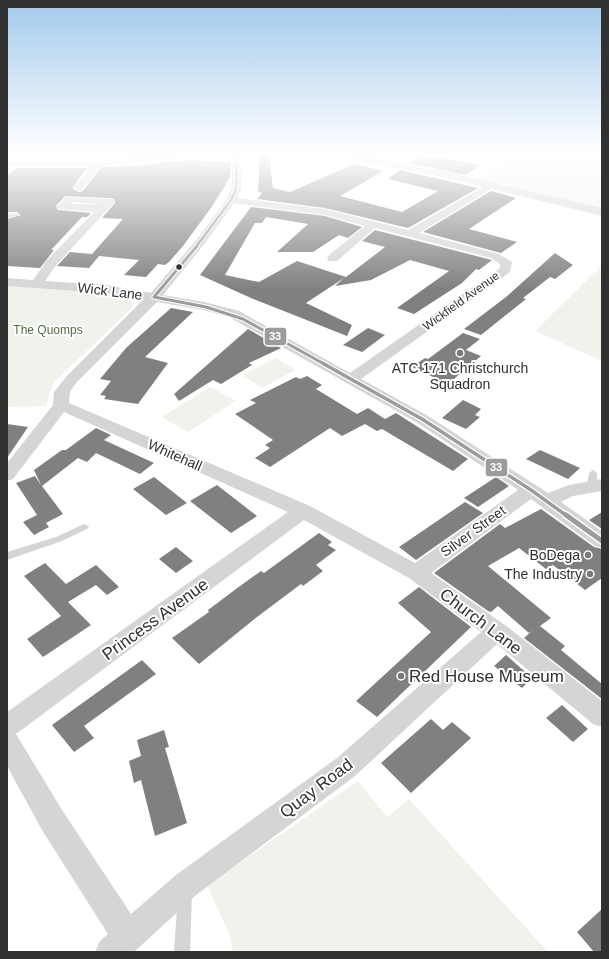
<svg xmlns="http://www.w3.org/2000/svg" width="609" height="959" font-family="Arial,sans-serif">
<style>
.green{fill:#f0f3ec}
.building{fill:#808080}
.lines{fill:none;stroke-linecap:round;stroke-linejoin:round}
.service{fill:#d5d5d5;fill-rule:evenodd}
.minor{fill:#d5d5d5;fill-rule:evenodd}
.tertiary{fill:#d5d5d5;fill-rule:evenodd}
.bus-1-far3-casing{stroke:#fff;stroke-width:4}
.bus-1-far2-casing{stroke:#fff;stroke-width:5}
.bus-1-far1-casing{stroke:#fff;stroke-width:6}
.bus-1-casing{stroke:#fff;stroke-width:8}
.bus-1-far3{stroke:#9d9c9c;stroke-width:2.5}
.bus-1-far2{stroke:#9d9c9c;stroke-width:3}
.bus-1-far1{stroke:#9d9c9c;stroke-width:3.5}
.bus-1{stroke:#9d9c9c;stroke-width:5}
.bus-dot{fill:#313131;stroke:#fff;stroke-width:1.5}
.poi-dot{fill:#797979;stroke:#fff;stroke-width:1.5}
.labels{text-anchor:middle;stroke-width:4;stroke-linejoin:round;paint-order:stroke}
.far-street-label{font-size:12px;fill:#313131;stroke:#fff}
.far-park-label{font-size:12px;fill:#566b40;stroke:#fff}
.street-label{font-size:14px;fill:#313131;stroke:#fff}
.poi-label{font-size:14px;fill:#313131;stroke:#fff;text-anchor:end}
.near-street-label{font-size:17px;fill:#313131;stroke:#fff}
.near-poi-label{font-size:17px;fill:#313131;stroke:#fff;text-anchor:start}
.line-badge{stroke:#fff;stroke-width:1.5}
.badge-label{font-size:11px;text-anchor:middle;font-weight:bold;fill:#fff}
</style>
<rect width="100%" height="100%" fill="#fff"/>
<path class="green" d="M513,155H602V212L476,182Z
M602,265V361L535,331Z
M7,286L84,291L111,295L132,301L134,304L131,309L57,379L51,388L46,406L7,407Z
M276,358L296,370L262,388L242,375Z
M210,387L236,401L188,432L162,417Z
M358,781L387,817L409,799L548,952H233L230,936L207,885Z"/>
<path class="building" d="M260,155H269L273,188L290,192L354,164L383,171L340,196L402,212L438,191L388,179L400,170L478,188L408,228L325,208L257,199L262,193L258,191Z
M420,156L455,160L480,165L466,175L410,163Z
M187,160L231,162L230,177L213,205L183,246L169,262L165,265L158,264L146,277L124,275L139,260L99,256L89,268L57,266L70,252L92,254L123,219L102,218L115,203L114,199L109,198L65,196L56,206L58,210L91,213L87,217H82L51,250H54L40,268L7,266V219L21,215L17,212H7V175L17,168H87L73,187V189L79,192L83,191L101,167L148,165L168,161L185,162Z
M491,191L516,198L469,229L517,242L501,253L423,232Z
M251,207L325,216L362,227L348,238L339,235L313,252H277L308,224L266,217L262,223H255L225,275L259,282L297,261L346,277L385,247L362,241L375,230L492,260L479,270L476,269L462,283L414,314L397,308L449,271L410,260L371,280L335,286L344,278L306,303L352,325L347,336L251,298L200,275Z
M555,253L573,265L555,279L550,277L523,298L526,299L481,335L464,329L506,297Z
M171,308L193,312L145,357L168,363L138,404L104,399L106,396L100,395L111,381L100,379L126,348Z
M368,328L385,335L362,352L343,345Z
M248,329L281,348L249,363L252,365L221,384L213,380L179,401L174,394Z
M463,333L480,339L466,350L481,356L448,384L412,367L425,358L428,359Z
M307,376L322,385L316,389L357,414L368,408L385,419L396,413L468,459L453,471L382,429L377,431L365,424L342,436L330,428L270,467L255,458L270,448L265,445L273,440L235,414L256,403L250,400L296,377L300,379Z
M463,400L481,409L475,415L480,417L466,429L442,418Z
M7,424L28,427L7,458Z
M96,428L111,435L104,440L154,463L140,474L96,453L87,462L78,458L42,486L63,514L46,523L49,527L34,535L23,522L37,515L16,483L35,476L41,485L34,470L62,450H66Z
M540,450L580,468L568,479L526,459Z
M154,477L187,503L166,515L133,489Z
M496,477L509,486L478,507L464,498Z
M217,485L257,516L231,533L190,501Z
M465,502L483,513L416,560L399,547Z
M541,509L594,547L602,549V578L585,590L553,565L546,569L519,548L488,566L551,618L540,626L565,646L561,650L602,684V699L524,638L533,630L529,633L498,606L491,612L488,611L434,573L500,524L505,528Z
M602,512V529L589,520Z
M319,533L332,542L328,545L336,550L316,565L323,571L303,586L301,584L257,617L199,664L172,638L209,612L208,610L240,586L261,571L264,573Z
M176,547L193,561L176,573L159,559Z
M45,563L66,584L96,565L119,587L107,595L96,585L68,602L91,625L43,657L27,639L61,616L24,576Z
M419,587L471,627L377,717L356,701L431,632L398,603Z
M506,655L532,678L522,688L494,666Z
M142,660L156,674L84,726L94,738L74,752L52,725Z
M562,705L588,729L573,742L546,718Z
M431,719L443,730L452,722L471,738L411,793L381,763Z
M164,730L169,747L165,748L187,823L155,836L141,780L134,783L129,761L141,756L137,740Z
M602,909V952H594L577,932Z"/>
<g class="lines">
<path class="service" d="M111,155H115L114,163L112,164L110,163Z
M391,155H397L383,163L379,162Z
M7,214L17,213L20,215L7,218Z
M593,470L597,473V485L592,488L587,485L589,473Z
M84,524L87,525L89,527L87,529L62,541L7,560V552L56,537Z
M185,886L190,888L192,893L190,952H174L178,893L180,888Z"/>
<path class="minor" d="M156,155H191L187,158L100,166L82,190L79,191L74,188L90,167L7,166V160L97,161Z
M233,155H241V189L237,198L325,209L408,230L488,184L491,183L496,186L419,233L499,254L512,262L510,272L361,379L428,416L548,493L569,485L602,479V491L573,496L561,502L602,531V548L595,546L531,499L431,573L505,625L602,701V727L593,724L497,644L355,776L196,895L134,952H95L100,941L108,934L42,830L7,766V712L288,512L64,412L13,479L7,481V463L53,405L54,392L66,377L144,299L106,293L7,286V278L33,280L47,260L94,212L58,209L57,207L66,197L109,199L113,200L114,202L113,204L56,265L45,281L106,285L151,293L198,238L226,200L231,189ZM73,202L101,204H71ZM234,203L325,215L365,226L329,255L327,258L329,261H337L375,228L491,258L500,264V268L350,373L239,311L204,302L163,295L206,242ZM157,302L203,310L229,317L416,422L518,490L415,563L310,506L69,403L70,392L76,383ZM304,520L409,578L481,632L337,758L176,875L131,914L62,810L16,734Z"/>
<path class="tertiary" d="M340,155H364L447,172L602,208V216L447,178L345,158Z"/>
<defs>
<path id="bus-1-far3" d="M196,247L231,200L236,189L237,155"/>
<path id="bus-1-far2" d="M154,297L206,307L243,319L326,365
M154,297L197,246"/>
<path id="bus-1-far1" d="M324,364L422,419L531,490L567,516"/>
<path id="bus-1" d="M566,515L602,541"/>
</defs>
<use href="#bus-1-far3" class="bus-1-far3-casing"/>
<use href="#bus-1-far2" class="bus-1-far2-casing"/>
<use href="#bus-1-far1" class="bus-1-far1-casing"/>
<use href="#bus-1" class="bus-1-casing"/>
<use href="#bus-1-far3" class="bus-1-far3"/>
<use href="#bus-1-far2" class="bus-1-far2"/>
<use href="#bus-1-far1" class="bus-1-far1"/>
<use href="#bus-1" class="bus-1"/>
</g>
<linearGradient id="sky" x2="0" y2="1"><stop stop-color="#a3caec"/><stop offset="0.53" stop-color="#fff"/><stop offset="1" stop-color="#fff" stop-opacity="0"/></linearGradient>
<rect width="609" height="290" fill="url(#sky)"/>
<circle class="bus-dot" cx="179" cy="267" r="3.5"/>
<g class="poi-dot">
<circle cx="460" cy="353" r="4"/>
<circle cx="588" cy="555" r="4"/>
<circle cx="590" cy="574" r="4"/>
<circle cx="401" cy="676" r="4"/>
</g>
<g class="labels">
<g class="far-street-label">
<text transform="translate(461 301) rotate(-36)" y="4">Wickfield Avenue</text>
</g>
<g class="far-park-label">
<text x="48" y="334">The Quomps</text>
</g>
<g class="street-label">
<text transform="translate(110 291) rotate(7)" y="5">Wick Lane</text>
<text transform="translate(175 455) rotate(24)" y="5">Whitehall</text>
<text transform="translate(473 531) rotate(-36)" y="5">Silver Street</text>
</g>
<g class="poi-label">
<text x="460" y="373" text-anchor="middle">ATC 171 Christchurch<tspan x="460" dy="16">Squadron</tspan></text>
<text x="580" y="560">BoDega</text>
<text x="582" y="579">The Industry</text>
</g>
<g class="near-street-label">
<text transform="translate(155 619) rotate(-36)" y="6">Princess Avenue</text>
<text transform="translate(481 621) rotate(37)" y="6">Church Lane</text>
<text transform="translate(316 788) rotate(-37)" y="6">Quay Road</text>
</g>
<g class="near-poi-label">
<text x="409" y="682">Red House Museum</text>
</g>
</g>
<g class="line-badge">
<rect x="264" y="327" width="23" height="19" rx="4" fill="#9d9c9c"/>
<rect x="485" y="458" width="23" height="19" rx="4" fill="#9d9c9c"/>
</g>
<g class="badge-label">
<text x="275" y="340">33</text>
<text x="496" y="471">33</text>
</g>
<rect width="609" height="959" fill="none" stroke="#313131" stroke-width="16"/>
</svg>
